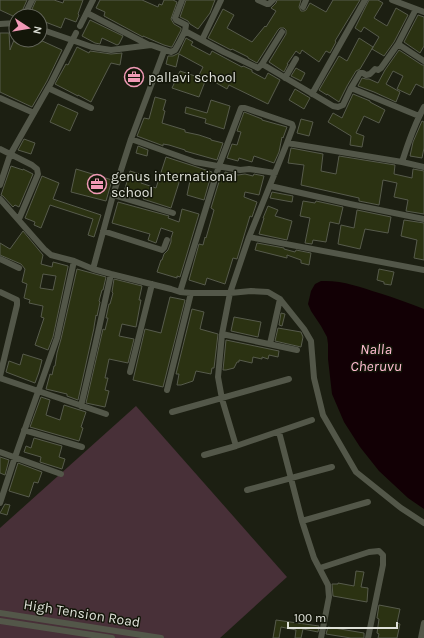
<svg xmlns="http://www.w3.org/2000/svg" width="424" height="638" font-family="Karla,sans-serif">
<style>
.green{fill:#483038}
.water{fill:#120005}
.building{fill:#2b3212;stroke:#575b4c;fill-rule:evenodd}
.lines{fill:none;stroke-linecap:round;stroke-linejoin:round}
.street{stroke:#535749;stroke-width:6}
.labels{text-anchor:middle;stroke-width:3;stroke-linejoin:round;paint-order:stroke}
.poi-label{font-size:14px;fill:#dfe1d9;stroke:#131609;text-anchor:start}
.street-label{font-size:14px;fill:#dfe1d9;stroke:#131609}
.water-label{font-size:15px;font-style:italic;fill:#ffbcd1;stroke:#131609}
</style>
<rect width="100%" height="100%" fill="#1c1f12"/>
<path class="green" d="M136,406L287,577L220,638H0V528Z"/>
<path class="water" d="M321,281C342,280 360,287 379,293C395,298 409,303 424,309V509L408,498L379,471L360,447L344,422L332,394L328,359V344L327,337L321,326L311,311L308,304L311,291L315,284Z"/>
<path class="building" d="M0,0H27L20,16H13L0,10Z
M36,0H54L63,3L64,0H83L78,14L79,15L76,22L65,18L61,28L40,20V16H29Z
M100,0H142L158,7L159,4L162,5L164,0H173L177,2L171,19L174,24L181,28V30L172,47H171L164,45L143,36V37L104,16L105,12L96,8Z
M186,0H215L210,13L198,29L190,24L188,21L180,17Z
M277,0H301L299,7L301,11H304L306,10L310,3L326,12L333,0H360L335,41L336,42L330,53L326,51L319,62L302,50L300,54L296,51L287,64H288L284,72L269,62L286,34V30L284,28H280L278,30L257,63L248,58V57L232,49L231,50L208,38L223,9L234,15L227,28L252,42L265,26L266,27L276,11L271,8L276,3Z
M369,0H378L383,3L374,18L387,26L396,8L408,15L394,42L384,56L372,49L379,37L364,27L361,32L355,28Z
M418,15L424,17V46L420,53L404,42Z
M90,20L123,36L119,44L117,45L102,38L100,44L95,43L82,36Z
M0,33H9L10,50L14,40H40L62,50L47,81L32,107L0,92Z
M186,38L193,42L191,45L210,55L212,51L242,67L243,66L252,70V72L265,79L268,73L280,80L268,104L229,85L227,89L211,80L210,81L206,79L199,97L172,88L180,71L198,77L203,67L179,54L176,67L166,64L168,56H173L179,53Z
M359,38L373,47L360,69L356,71L347,86L339,102L327,94V95L319,90L339,56L347,61Z
M77,47L89,53L90,51L111,54L122,53L120,65L111,63L91,102L78,95V96L55,84L66,64L68,65Z
M399,50L422,65H424V88L416,84L410,95L397,89L403,76L393,71L386,84L400,92L396,102L374,92L358,86L362,78L366,79H369L378,83L385,70Z
M296,68L305,73L301,81L291,76Z
M295,89L310,98L304,109L289,100Z
M353,94L370,101V102L385,110L379,123L364,116L356,133L364,136L362,147L350,145L351,136L328,122L333,113L342,118Z
M155,97L166,100L163,110L165,111L162,123L185,130V132L199,135L211,139V140L223,143L217,160L185,151V150L169,145L163,144V146L161,145L137,136L144,118L149,119Z
M211,100L230,106L224,129L205,123L206,119L185,113L186,107L207,113Z
M58,104L78,113L70,131L50,122Z
M244,112L262,119V120L287,127L283,138L282,137L279,152L274,163L254,156L252,162L239,158L238,161L227,158L232,144L237,145L241,132L237,131Z
M301,119L313,122L309,136L297,133Z
M422,121L424,122V148L422,158L410,156L413,142Z
M24,139L35,143L31,154L18,150Z
M138,146L148,150L147,156L136,153Z
M291,148L323,154L321,171L336,174L339,156L395,165L394,174L412,178L413,169L424,171V214L406,211L408,200L394,197L397,183L383,180L379,205L359,201V198L301,185L304,165L288,163Z
M166,157L212,172L204,200L187,195L191,176L182,173L171,208L143,199L144,197L124,192L130,171L143,175L141,183L156,188Z
M11,166L23,170V169L33,174L19,207L15,205L13,207L3,196L1,195Z
M76,169L112,180L106,201L71,192Z
M225,172L238,175L245,174L253,176L254,174L264,176L259,195L245,192L244,197L257,202L252,217L250,216L237,259L233,258L225,284L207,278L205,285L189,280L199,244L203,245L205,237L206,238L214,210L211,208L221,175L224,176Z
M42,176L59,183L53,199L101,215L94,237L88,235L93,219L50,205L41,228L34,225L35,222L25,218Z
M272,192L293,196L292,202L270,198Z
M303,201L315,203L316,201L343,207L339,224L330,222L326,242L313,240L312,244L305,243L310,218L300,216Z
M118,202L169,216L168,218L179,222L182,209L199,214L180,277L177,276V278L157,272L161,260H162L164,254L168,250L171,242V238L173,232L161,228L156,243L148,240L150,234L112,223Z
M268,206L278,210L275,216L292,221L287,240L259,234L264,218H263Z
M357,210L391,217L388,233L365,229L360,249L338,244L341,225L354,228Z
M404,220L424,223V260L414,258L417,240L401,236Z
M23,231L43,255L41,264L52,267L53,262L68,266V267L53,337L48,350L35,345L44,318L41,317L43,306L29,303L30,300L24,298L27,284L22,282L25,269L21,264L0,255V243L10,249ZM43,274L56,276L53,290L40,288Z
M257,243L284,248V249L295,252L296,250L311,253L309,265L301,263V260L287,255V258L255,250Z
M77,269L106,277L103,290H102L99,301L100,302L97,316L96,315L94,327V328L78,400L67,396V394L46,389L50,374L52,375L54,366H55L57,353L61,339Z
M379,269L394,272L391,285L384,284V282L377,280Z
M114,279L142,286L139,300H141L136,327L122,324L119,336L134,339L128,363L109,359L105,378H108L105,390L109,391L105,407L86,403L103,329L105,330L108,318H106L109,304H110L113,293L112,292Z
M170,297L185,300L163,387L133,380L145,329L161,333Z
M192,309L204,312L200,329L218,334L214,368H212L211,374L196,371L193,381L181,385H177L179,374H176Z
M281,313L285,314L282,326L279,325Z
M234,317L261,322L258,337L231,331Z
M278,328L301,332L303,337L301,347L275,341Z
M226,340L279,351L278,357L269,355L268,359L262,357V359L253,357L252,363L239,360V362H237L234,368L226,370H223Z
M23,354L42,360L39,372L35,383L6,372L9,361L20,365Z
M41,397L50,400L46,415L60,420L64,405L86,412L81,427L83,428L79,441L30,427Z
M34,438L62,446L59,457L65,459L62,469L40,462L41,457L24,452L26,446L31,448Z
M0,457L9,460L5,475L0,473Z
M18,463L42,472L38,483L34,482L29,497L9,491Z
M5,504L10,505L7,515L0,513Z
M356,571L364,572L361,587L368,588L367,602L333,596L332,584H338V583L354,586Z
M379,605L400,609L397,623L400,624L397,638H378L379,634L377,633L379,619L377,618Z
M276,620L319,626L318,632L303,629L301,638H295L296,630L281,627L279,638H273Z
M328,627L364,633V638H351L326,634Z"/>
<g class="lines">
<path class="street" d="M258,0L267,4H269L273,0
M392,0L424,12
M303,7L306,0
M416,9L398,44L424,61
M87,13L149,45
M24,16L32,0
M0,24L16,23
M80,26L93,0
M40,29L92,47L111,50L151,45L171,52L175,50L179,43L185,31L186,25L176,20L175,18L182,0
M185,31L224,52L258,68L262,64L333,106L338,107L343,105L351,88L419,116
M202,40L221,0
M262,64L282,32
M285,78L296,59
M48,88L91,108
M351,88L360,73H363L366,75L370,74L375,69L378,70L381,68L398,44
M312,94L365,0
M0,98L34,113
M131,139L195,162L240,170L249,169L275,173
M0,149L32,165L37,169L38,174L19,219
M402,162C408,143 414,125 424,107
M0,185L10,155L51,83L76,33
M270,186L350,204L424,219
M113,195L173,213
M0,199L44,249L51,255L74,261L93,269L113,195L131,139L164,51
M103,231L162,250L164,248L167,240
M249,237L424,270
M0,259L19,268
M93,269L111,274L171,289L180,292L191,293H230L251,291L268,292L280,299L304,329L311,341L314,378L323,415L356,472L401,508L424,523
M0,292L17,300V305L0,376
M180,292L219,166L241,108H245L292,124L293,127L287,143
M222,334L218,377L222,399L236,446
M270,344L280,299
M297,350L222,334L230,293L249,237L287,143L402,162L424,167
M130,372L152,284
M0,378L106,414
M167,390L191,293
M81,406L95,346L111,274
M172,412L289,379
M24,430L82,447
M279,432L302,521L314,558L328,585L329,597L321,638
M0,452L61,474
M204,455L236,446L312,420
M247,490L332,467
M0,503L15,457L57,338L74,261
M302,521L368,502
M320,568L369,552L379,551L383,555V565L368,638
M0,613L161,638
M0,621L112,638
M421,638L424,623"/>
</g>
<defs>
<symbol id="office-ring" viewBox="-11 -11 22 22"><circle r="9.5" fill="#131609" stroke="#f09ab6" stroke-width="1.5"/><path d="M-6-3h4V-5.5h4V-3h4V5H-6ZM-1-4.5V-3h2v-1.5ZM-6 0V1H6V0Z" fill="#f09ab6"/></symbol>
</defs>
<g fill-rule="evenodd">
<use href="#office-ring" x="123" y="66" width="22" height="22"/>
<use href="#office-ring" x="86" y="173" width="22" height="22"/>
</g>
<g class="labels">
<g class="poi-label">
<text x="148" y="82">pallavi school</text>
<text x="111" y="181">genus international<tspan x="111" dy="16">school</tspan></text>
</g>
<g class="street-label">
<text transform="translate(82 613) rotate(9)" y="5">High Tension Road</text>
</g>
<g class="water-label">
<text x="376" y="354">Nalla<tspan x="376" dy="17">Cheruvu</tspan></text>
</g>
</g>
<g transform="translate(28 28) rotate(102)"><circle r="19" fill="#131609" stroke="#65675c"/>
<path d="M0-3L7 15L0 10L-7 15Z" fill="#f09ab6"/>
<text y="-6" font-size="11" font-weight="bold" text-anchor="middle" fill="#dfe1d9">N</text>
</g>
<path d="M288 622v6h109v-6" fill="none" stroke="#dfe1d9" stroke-width="2"/>
<text x="294" y="622" font-size="12" fill="#dfe1d9" stroke="#131609" stroke-width="3" paint-order="stroke">100 m</text>
</svg>
